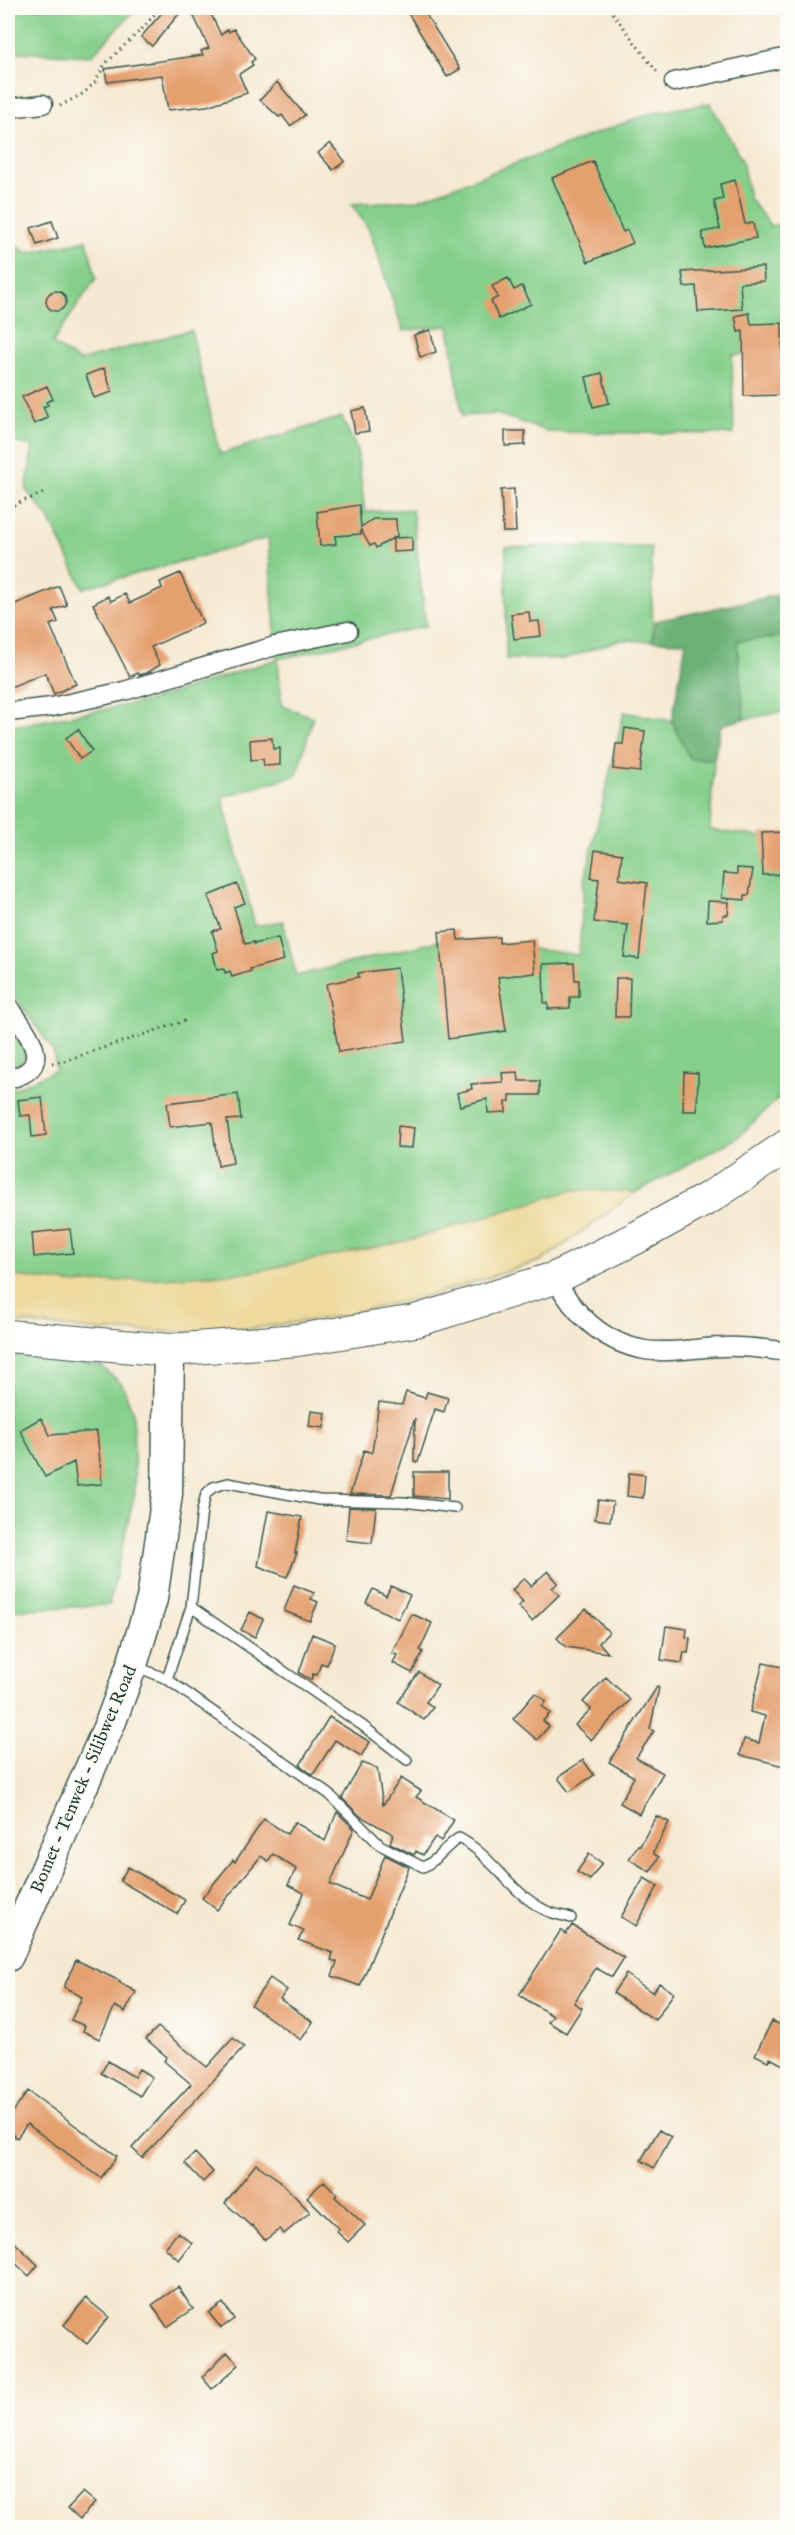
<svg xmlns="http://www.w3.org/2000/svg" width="795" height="2535" font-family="'IM FELL English',serif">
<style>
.green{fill:#85cf8b;stroke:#528660;stroke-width:1.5}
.forest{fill:#6cb277;stroke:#467856;stroke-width:1.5}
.sand{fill:#eeda9e;stroke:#868c69;stroke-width:1.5}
.building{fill:#e5a06f}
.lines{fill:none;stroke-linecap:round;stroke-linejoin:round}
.service-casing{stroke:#3f574c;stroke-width:12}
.minor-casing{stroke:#3f574c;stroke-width:21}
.primary-casing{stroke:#3f574c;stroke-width:33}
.trunk-casing{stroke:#3f574c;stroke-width:34}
.path{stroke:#3f574c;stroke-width:3;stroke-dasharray:1.5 4.5;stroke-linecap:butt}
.service{stroke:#fff;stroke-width:9}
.minor{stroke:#fff;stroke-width:18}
.primary{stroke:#fff;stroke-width:30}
.trunk{stroke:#fff;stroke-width:32}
.labels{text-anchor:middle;stroke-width:5;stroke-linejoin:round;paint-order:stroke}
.street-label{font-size:18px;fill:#1f3d34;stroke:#fdfcf7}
</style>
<rect width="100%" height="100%" fill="#fdfcf7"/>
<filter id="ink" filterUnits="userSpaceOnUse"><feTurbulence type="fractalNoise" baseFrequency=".0167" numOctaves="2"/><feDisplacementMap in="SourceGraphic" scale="12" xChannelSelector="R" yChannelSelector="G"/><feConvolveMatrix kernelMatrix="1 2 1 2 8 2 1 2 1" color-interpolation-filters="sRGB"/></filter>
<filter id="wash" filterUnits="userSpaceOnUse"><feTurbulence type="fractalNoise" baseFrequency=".008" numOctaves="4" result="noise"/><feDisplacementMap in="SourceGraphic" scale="24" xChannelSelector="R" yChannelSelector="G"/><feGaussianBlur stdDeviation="1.35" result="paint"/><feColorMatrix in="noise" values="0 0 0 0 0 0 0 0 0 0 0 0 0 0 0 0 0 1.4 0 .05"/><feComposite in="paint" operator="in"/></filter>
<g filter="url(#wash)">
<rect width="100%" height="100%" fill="#f5e9d2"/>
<path class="green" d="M8,8H137L91,56L18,52L8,39Z
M710,103L742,160L749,198L771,226L787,223V352L732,355L734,434L550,432L497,414L462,416L449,326L403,331L369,229L351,204L418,200L648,114Z
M87,240L96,278L52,343L79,361L191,330L220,454L342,417L357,450L365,512L412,509L426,626L278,659L282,706L313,717L297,775L222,797L255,926L283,921L296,976L450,938L579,955L584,883L624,712L672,721L690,759H714L710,830L787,840V1090L737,1138L636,1192L573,1190L407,1241L253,1272L75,1284L8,1275V1091L56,1070L53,1050L8,987V727L149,701L277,659L268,538L83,588L49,518L26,490L33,446L8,441V241L28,253Z
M506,547H651L653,641L619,640L564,659H506Z
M787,631V711L744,719L737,641L779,637Z
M8,1022L25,1049V1059L14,1068L8,1069Z
M8,1354L101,1366L122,1384L133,1413L135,1492L109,1605L8,1610Z"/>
<path class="forest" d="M787,593V631L779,637L737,641L744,719L721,725L714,759H690L672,721L686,642L653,641L655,621Z"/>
<path class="sand" d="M573,1190L636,1192L543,1260L446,1291L341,1316L224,1332L100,1331L8,1321V1275L75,1284L253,1272L407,1241Z"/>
<g id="blocks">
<path class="building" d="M166,8H184L152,46L141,37Z
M190,8H208L221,35L228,29L229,32L234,29L255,59L251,62L253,65L239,74L247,93L207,106L168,110L162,75L107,82L105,69L203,55L201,51L209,48Z
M405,8H422L460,69L447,77Z
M277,82L305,115L290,126L282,115L279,117L260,100Z
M330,143L345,161L333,170L318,153Z
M593,161L623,232L627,230L633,243L588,262L552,178Z
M735,180L745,224L753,223L756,238L705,248L702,232L720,229L714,201L723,199L720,184Z
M52,221L58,238L37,245L31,228Z
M763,267L764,281L740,283L742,309L698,312L696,286L684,287L682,272Z
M508,278L514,290L522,286L531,304L499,319L491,301L498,297L492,286Z
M46 301a10 10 0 1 1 20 0a10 10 0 1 1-20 0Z
M749,313L751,324L782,323L783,395L744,396L743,331L738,332L735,316Z
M430,330L436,352L420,357L414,335Z
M104,368L112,392L94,398L86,375Z
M602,373L609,403L593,407L586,377Z
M47,386L53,399L46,402L48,405L43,407L48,418L34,424L22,397Z
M365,408L369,431L355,433L351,411Z
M505,431H525V445L505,446Z
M514,489L516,532H503L501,490Z
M359,505L361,527L373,519H396L397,536L394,538L412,537V551L393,552V538L376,548L374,544L370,546L361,530V534L335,536L336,544L320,546L317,512Z
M180,573L203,623L151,647L160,665L147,673L139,675L138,673L130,677L93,604L108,596L111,601L125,594L130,603L162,588L160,582Z
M59,586L67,605L53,610L58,622L50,625L76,684L54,694L45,673L8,688V607Z
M529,612L530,622L539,621L541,636L514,639L511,614Z
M625,728L645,731L640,772L613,769L616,744H623Z
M78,729L92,751L80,759L66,738Z
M272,738L273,749L280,748V765L264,766L263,759L251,760L250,740Z
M788,832V874L763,875L761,833Z
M595,850L622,854L619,879L647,883L639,959L624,957L628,925L594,922L599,879L591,878Z
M737,868L753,869L749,895H745V900L722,898L724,873L737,874Z
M237,884L245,903L234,907L245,944L254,942V944L278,938L284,960L250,969L251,971L232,977L230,971L225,973L224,969L217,970L213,953L218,951L212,931L221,929L208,896Z
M708,901L729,902L728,915H723V920L707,921Z
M457,930L458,940L499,937V943L532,940L535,973L498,977L506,1031L448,1039L439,932Z
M574,963L575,980H579V997H570V1008L548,1009V1003H544L543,964Z
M397,968L406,1041L339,1052L326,984L359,977L358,973Z
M616,978H630L629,1017H615Z
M518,1072L519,1081H540V1095H510V1101L506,1102V1112L488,1113L487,1099L460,1106L457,1093L472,1089L471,1084L503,1082L502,1073Z
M684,1072L698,1073L697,1111H683Z
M238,1094L241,1119L227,1120L233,1163L218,1166L212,1122L170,1127L167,1103Z
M42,1097L46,1135L32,1137L30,1115L20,1116L18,1100Z
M398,1126L414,1128L412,1148L397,1147Z
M70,1229L73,1253L34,1257L32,1233Z
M406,1392L425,1398L427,1392L448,1398L444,1412L435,1409L418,1462H414L415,1418L391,1495L350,1494L364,1450L372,1453L379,1402L402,1405Z
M311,1411L326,1413L324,1428L309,1426Z
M41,1418L50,1435L97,1431L102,1484L77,1486L74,1462L45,1477L20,1430Z
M414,1472H448V1499L414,1496Z
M629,1473L645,1475L643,1498L627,1496Z
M598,1500L613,1502L610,1521L595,1519Z
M349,1507L376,1508L372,1543L346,1540Z
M268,1511L302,1517L295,1553H297L287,1577L258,1566Z
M548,1571L558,1583L552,1588L559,1595L532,1621L518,1606L523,1602L512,1590L524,1578L531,1586Z
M294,1585L314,1593L311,1599L318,1602L310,1621L284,1611Z
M391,1586L410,1595L398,1619L366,1603L373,1589L386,1596Z
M586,1609L609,1632L599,1643L608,1653L566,1647L557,1638Z
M250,1612L263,1619L255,1637L241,1630Z
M412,1614L432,1623L420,1650L423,1652L412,1673L393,1663L397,1655L392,1653Z
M666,1626L687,1629L686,1637L690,1638L688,1653L684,1652L682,1663L661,1660Z
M312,1634L335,1643L327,1665L321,1663L317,1675L313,1674L311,1680L299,1673Z
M763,1663L788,1668V1767L740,1755L744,1739L759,1743L765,1716L750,1712Z
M419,1672L438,1685L426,1702L433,1707L424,1720L398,1702Z
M606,1677L630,1700L591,1740L575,1725L591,1709L583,1702Z
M657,1687L659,1688L650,1729L654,1731L636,1758L663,1773L639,1814L620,1803L634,1777L609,1762Z
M535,1693L546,1701L542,1706L550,1713L543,1721L549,1726L537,1740L513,1719Z
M329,1717L370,1742L361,1756L335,1740L313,1775L300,1765Z
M583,1760L594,1775L569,1792L559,1779L560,1776Z
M362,1763L377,1768L383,1805L401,1778L421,1791L416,1797L454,1820L441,1841L435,1837L423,1855L416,1851L414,1855L390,1843L393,1834L360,1816L342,1798Z
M337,1812L354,1829L330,1884L367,1900L385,1855L409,1867L360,1986L332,1976L337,1962L331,1960L333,1953L298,1940L304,1931L290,1925L304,1893L288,1885L296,1869L273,1854L268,1861L261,1856L217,1910L202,1898L233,1860L235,1862L264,1819L287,1834L295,1822L325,1841Z
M656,1816L669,1822L654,1851V1854L659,1857L650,1872L629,1859L638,1845L640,1846Z
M589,1854L602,1863L590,1880L577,1872Z
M128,1867L185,1900L177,1914L120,1881Z
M644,1878L658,1886L636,1926L621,1917Z
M572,1925L624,1958L612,1977L596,1968L574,2003L582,2008L566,2033L548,2022L553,2016L519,1995L561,1930L566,1934Z
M76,1960L120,1981L119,1982L136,1992L125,2012L115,2006L99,2039L83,2031L85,2026L71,2020L82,1997L64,1987Z
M626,1974L653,1993L659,1983L674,1993L655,2020L613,1993Z
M270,1978L287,1990L280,1999L313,2022L301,2040L251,2005Z
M772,2021L788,2028V2056L783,2065L770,2058L768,2061L755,2055Z
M158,2027L207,2067L233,2038L244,2047L142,2158L132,2148L191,2084L164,2061L167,2057L146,2039Z
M108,2061L134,2077L139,2069L152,2077L140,2096L101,2073Z
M28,2091L117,2156L101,2178L27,2124L17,2138L8,2131V2119Z
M659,2130L671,2137L654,2168L641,2160Z
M195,2153L213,2172L203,2182L185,2163Z
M256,2164L279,2180L310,2212L284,2234L280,2229L265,2240L252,2225L251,2226L225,2203Z
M324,2181L337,2194L335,2197L365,2225L348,2242L336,2231L339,2229L307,2197Z
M178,2232L192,2243L179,2260L165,2248Z
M8,2236L38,2265L29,2276L8,2256Z
M178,2287L193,2309L167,2327L152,2305Z
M86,2298L109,2317L87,2344L64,2325Z
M223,2303L234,2319L221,2328L209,2313Z
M227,2352L239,2365L212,2389L202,2377Z
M83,2492L95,2502L80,2519L68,2508Z"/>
</g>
</g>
<g filter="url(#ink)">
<use href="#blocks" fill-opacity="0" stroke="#3f574c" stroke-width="1.5"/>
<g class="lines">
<defs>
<path id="service" d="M191,1607L363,1726L407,1760
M135,1666L167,1679L329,1794L380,1845L423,1867C438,1861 445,1846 459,1838C492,1855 510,1892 543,1909C551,1914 562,1915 571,1918
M167,1679L191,1607L202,1510L206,1494L213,1487L228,1483L319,1500L403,1502L455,1508"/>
<path id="minor" d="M674,82L788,57
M8,108L43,104
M8,712L52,707L124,691L275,646L348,631
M8,1005C26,1032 59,1068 8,1079
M555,1278C573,1313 603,1343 645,1350C670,1354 698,1347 723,1347C745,1346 766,1349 788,1352"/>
<path id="primary" d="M8,1956L111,1721L132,1665L152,1599L167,1494L169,1350"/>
<path id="trunk" d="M8,1336L169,1350L298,1340L415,1321L555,1278L634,1239L712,1196L788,1145"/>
</defs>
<use href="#service" class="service-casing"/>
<use href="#minor" class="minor-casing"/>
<use href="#primary" class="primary-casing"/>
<use href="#trunk" class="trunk-casing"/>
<path class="path" d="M609,8L659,75
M60,106L84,93L95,82L105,64L142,29L160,8
M8,507L44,493
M52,1063L64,1061L187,1020"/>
<use href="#service" class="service"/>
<use href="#minor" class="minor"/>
<use href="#primary" class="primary"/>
<use href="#trunk" class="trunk"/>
</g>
</g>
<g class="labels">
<g class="street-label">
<text transform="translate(83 1779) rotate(-67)" y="6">Bomet - Tenwek - Silibwet Road</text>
</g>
</g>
<rect width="795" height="2535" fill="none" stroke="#fdfcf7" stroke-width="30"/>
</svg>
